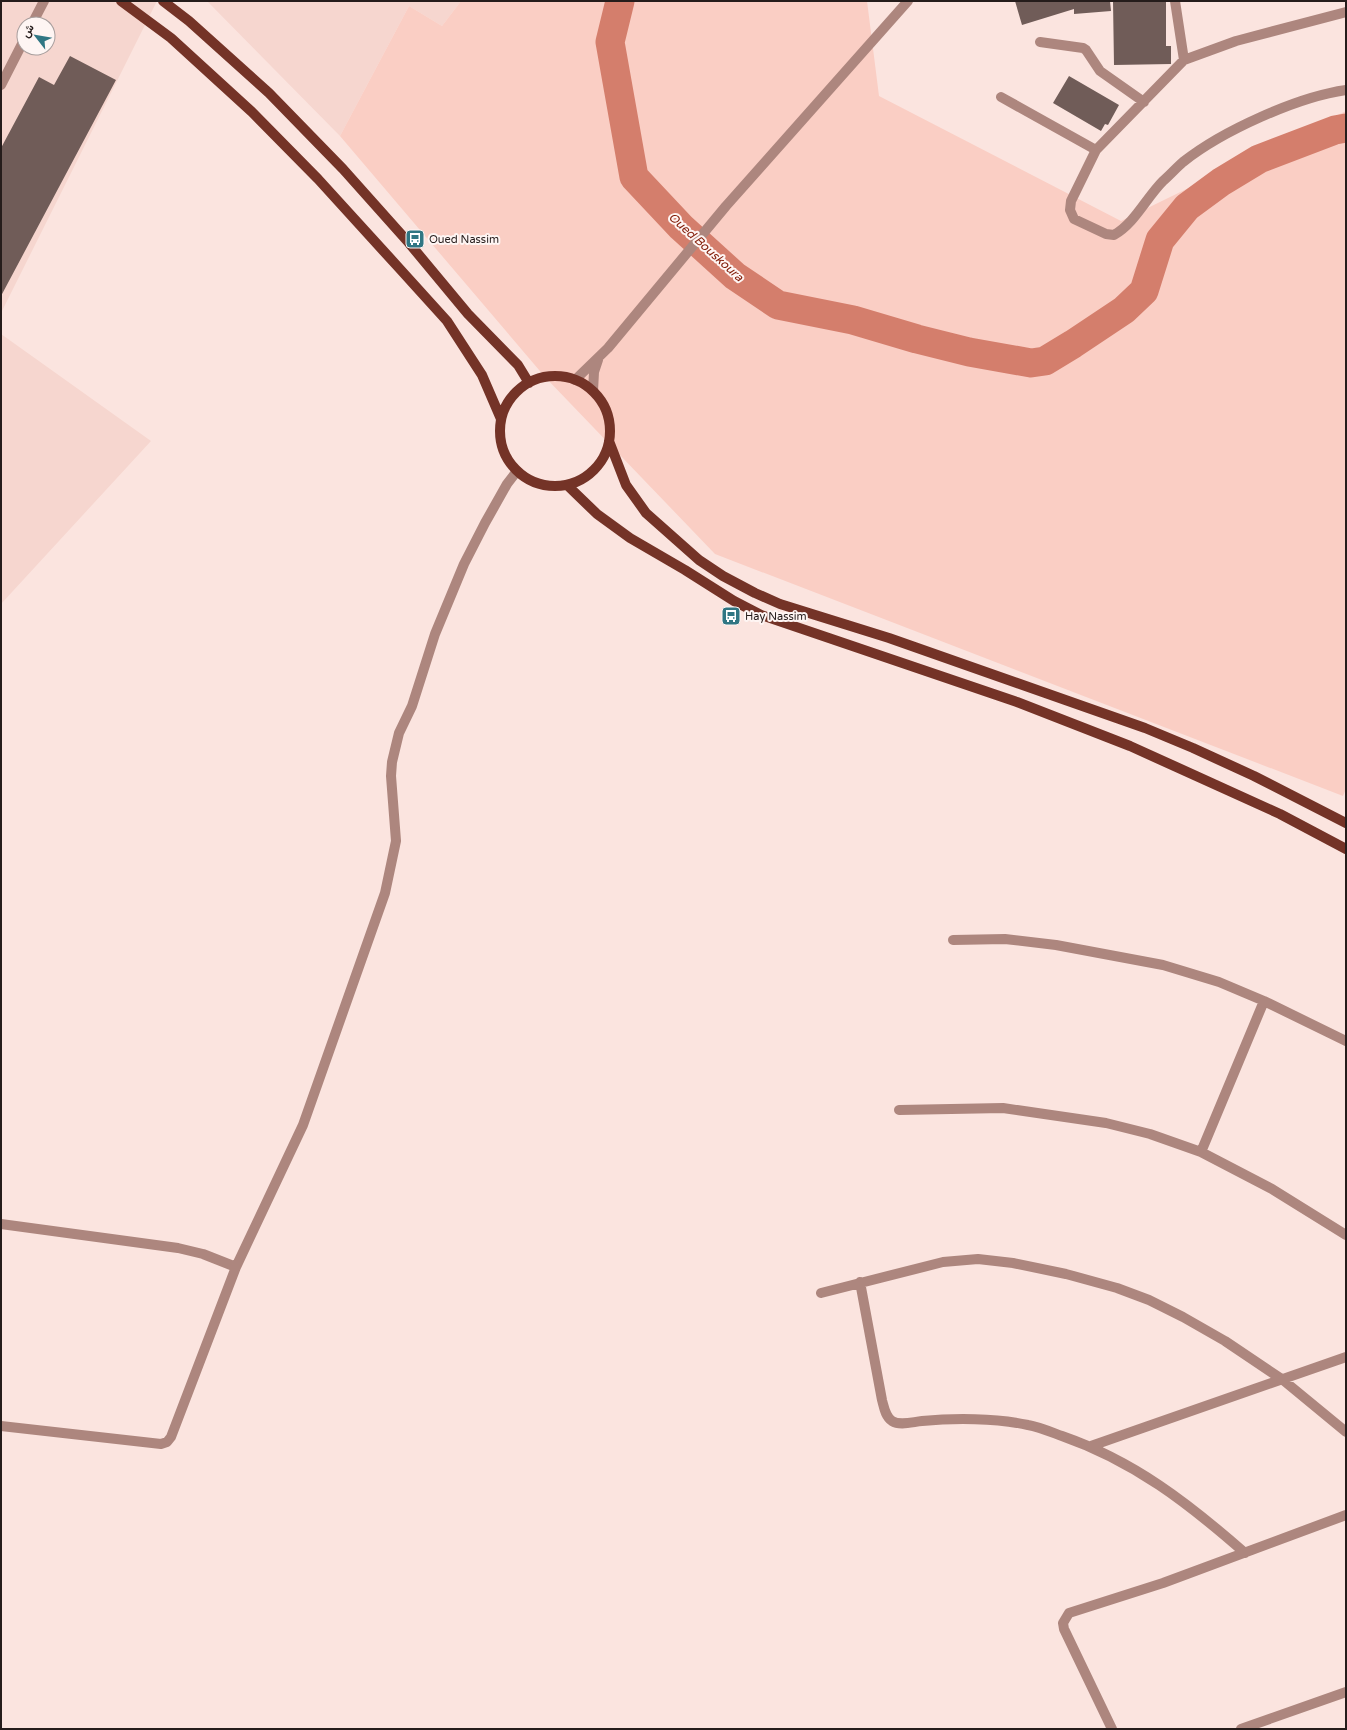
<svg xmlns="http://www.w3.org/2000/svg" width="1347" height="1730" font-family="'Varela Round',Vazirmatn,sans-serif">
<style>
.built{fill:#f6d6cf;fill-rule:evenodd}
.green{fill:#facec4}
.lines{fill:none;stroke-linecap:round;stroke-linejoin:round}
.river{stroke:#d47e6c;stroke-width:29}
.building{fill:#705c58}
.minor{stroke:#ad867e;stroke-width:10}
.major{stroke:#743327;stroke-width:10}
.labels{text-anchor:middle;stroke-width:4;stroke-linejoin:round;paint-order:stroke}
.poi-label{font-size:11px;fill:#251c1b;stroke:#fef5f3;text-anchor:start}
.water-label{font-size:12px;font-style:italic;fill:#801905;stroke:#fef5f3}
</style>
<rect width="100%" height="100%" fill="#fbe4df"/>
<path class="built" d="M1,1H157L1,313ZM24,24H48V48H24Z
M207,1H461L442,26L409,6L340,136Z
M1,334L151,441L1,604Z"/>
<path class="green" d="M461,1H867L879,96L1121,221L1346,111V789L1343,796L715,554L545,377L340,136L409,6L442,26Z"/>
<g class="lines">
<path class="river" d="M620,1L610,42L634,177L681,227L735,276L778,305L853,320L917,339L969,352L1031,363L1045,361L1073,344L1124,310L1144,291L1160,240L1187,207L1221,182L1259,159L1335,130L1346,128"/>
</g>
<path class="building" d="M1015,1H1110L1111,11L1074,14V9L1022,25Z
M1113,1H1166V46H1171V64L1114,65Z
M70,56L116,80L1,296V148L39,77L54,85Z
M1069,76L1119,105L1108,125L1105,124L1101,131L1053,103Z"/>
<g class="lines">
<path class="minor" d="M1175,1L1184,60
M1346,12L1236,41L1184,60L1096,150L1071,201L1070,210L1074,219L1106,234L1114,235C1135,223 1146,198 1163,181C1170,175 1176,168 1183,162C1222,131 1297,97 1346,90
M32,24L44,1
M1040,42L1083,48L1086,50L1100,71L1144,102
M1,85L24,40
M1001,97L1096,150
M575,380L608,348L726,206L908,1
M593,391L594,372L598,360
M953,940L1005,939L1056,945L1163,965L1219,982L1264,1001L1346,1041
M899,1110L1003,1108L1106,1123L1150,1134L1201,1152L1272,1189L1346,1235
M1201,1152L1264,1001
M1,1224L178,1248L203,1254L236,1267
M860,1282L882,1400C884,1407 885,1416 892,1421C900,1426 912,1422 922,1421C954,1418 996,1418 1028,1425C1039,1427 1051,1432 1062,1436C1134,1461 1188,1503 1245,1553
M821,1293L943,1262L978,1259L1013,1263L1066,1274L1117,1288L1149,1300L1183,1317L1225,1341L1283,1380L1346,1432
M1,1426L161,1444L167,1442L171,1437L236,1267L303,1125L385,893L396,841L391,776L392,762L399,733L412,706L435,634L464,564L485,523L507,484L517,471
M1091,1446L1346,1357
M1112,1729L1064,1629L1063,1623L1069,1613L1163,1583L1346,1515
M1241,1729L1346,1692"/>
<path class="major" d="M121,1L171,38L252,112L318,179L399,268L447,321L482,375L501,419
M163,1L189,21L269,93L343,169L409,243L468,314L518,365L529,383
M500 431a55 55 0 1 1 110 0a55 55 0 1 1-110 0Z
M609,441L626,485L646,513L699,560L723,576L755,593L780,604L889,638L1145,728L1193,748L1254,776L1346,823
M567,485L597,514L630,538L685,570L734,601L761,615L1017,702L1130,746L1280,814L1346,849"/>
</g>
<defs>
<symbol id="bus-square" viewBox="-11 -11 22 22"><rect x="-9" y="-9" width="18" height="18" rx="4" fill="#307683" stroke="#fef5f3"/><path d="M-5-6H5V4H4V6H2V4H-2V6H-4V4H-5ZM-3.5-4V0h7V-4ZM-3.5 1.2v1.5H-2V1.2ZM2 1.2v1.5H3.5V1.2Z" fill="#fff"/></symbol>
</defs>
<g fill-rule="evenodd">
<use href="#bus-square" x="404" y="228" width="22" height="22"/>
<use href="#bus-square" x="720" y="605" width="22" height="22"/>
</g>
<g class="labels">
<g class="poi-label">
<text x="429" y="243">Oued Nassim</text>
<text x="745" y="620">Hay Nassim</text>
</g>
<g class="water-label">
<text transform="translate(706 247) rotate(42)" y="4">Oued Bouskoura</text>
</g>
</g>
<rect width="1347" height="1730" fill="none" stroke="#251c1b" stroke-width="4"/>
<g transform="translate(36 36) rotate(301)"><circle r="19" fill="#fef5f3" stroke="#a79e9d"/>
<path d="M0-3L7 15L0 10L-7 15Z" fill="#307683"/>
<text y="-6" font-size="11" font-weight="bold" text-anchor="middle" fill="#251c1b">ش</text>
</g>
</svg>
